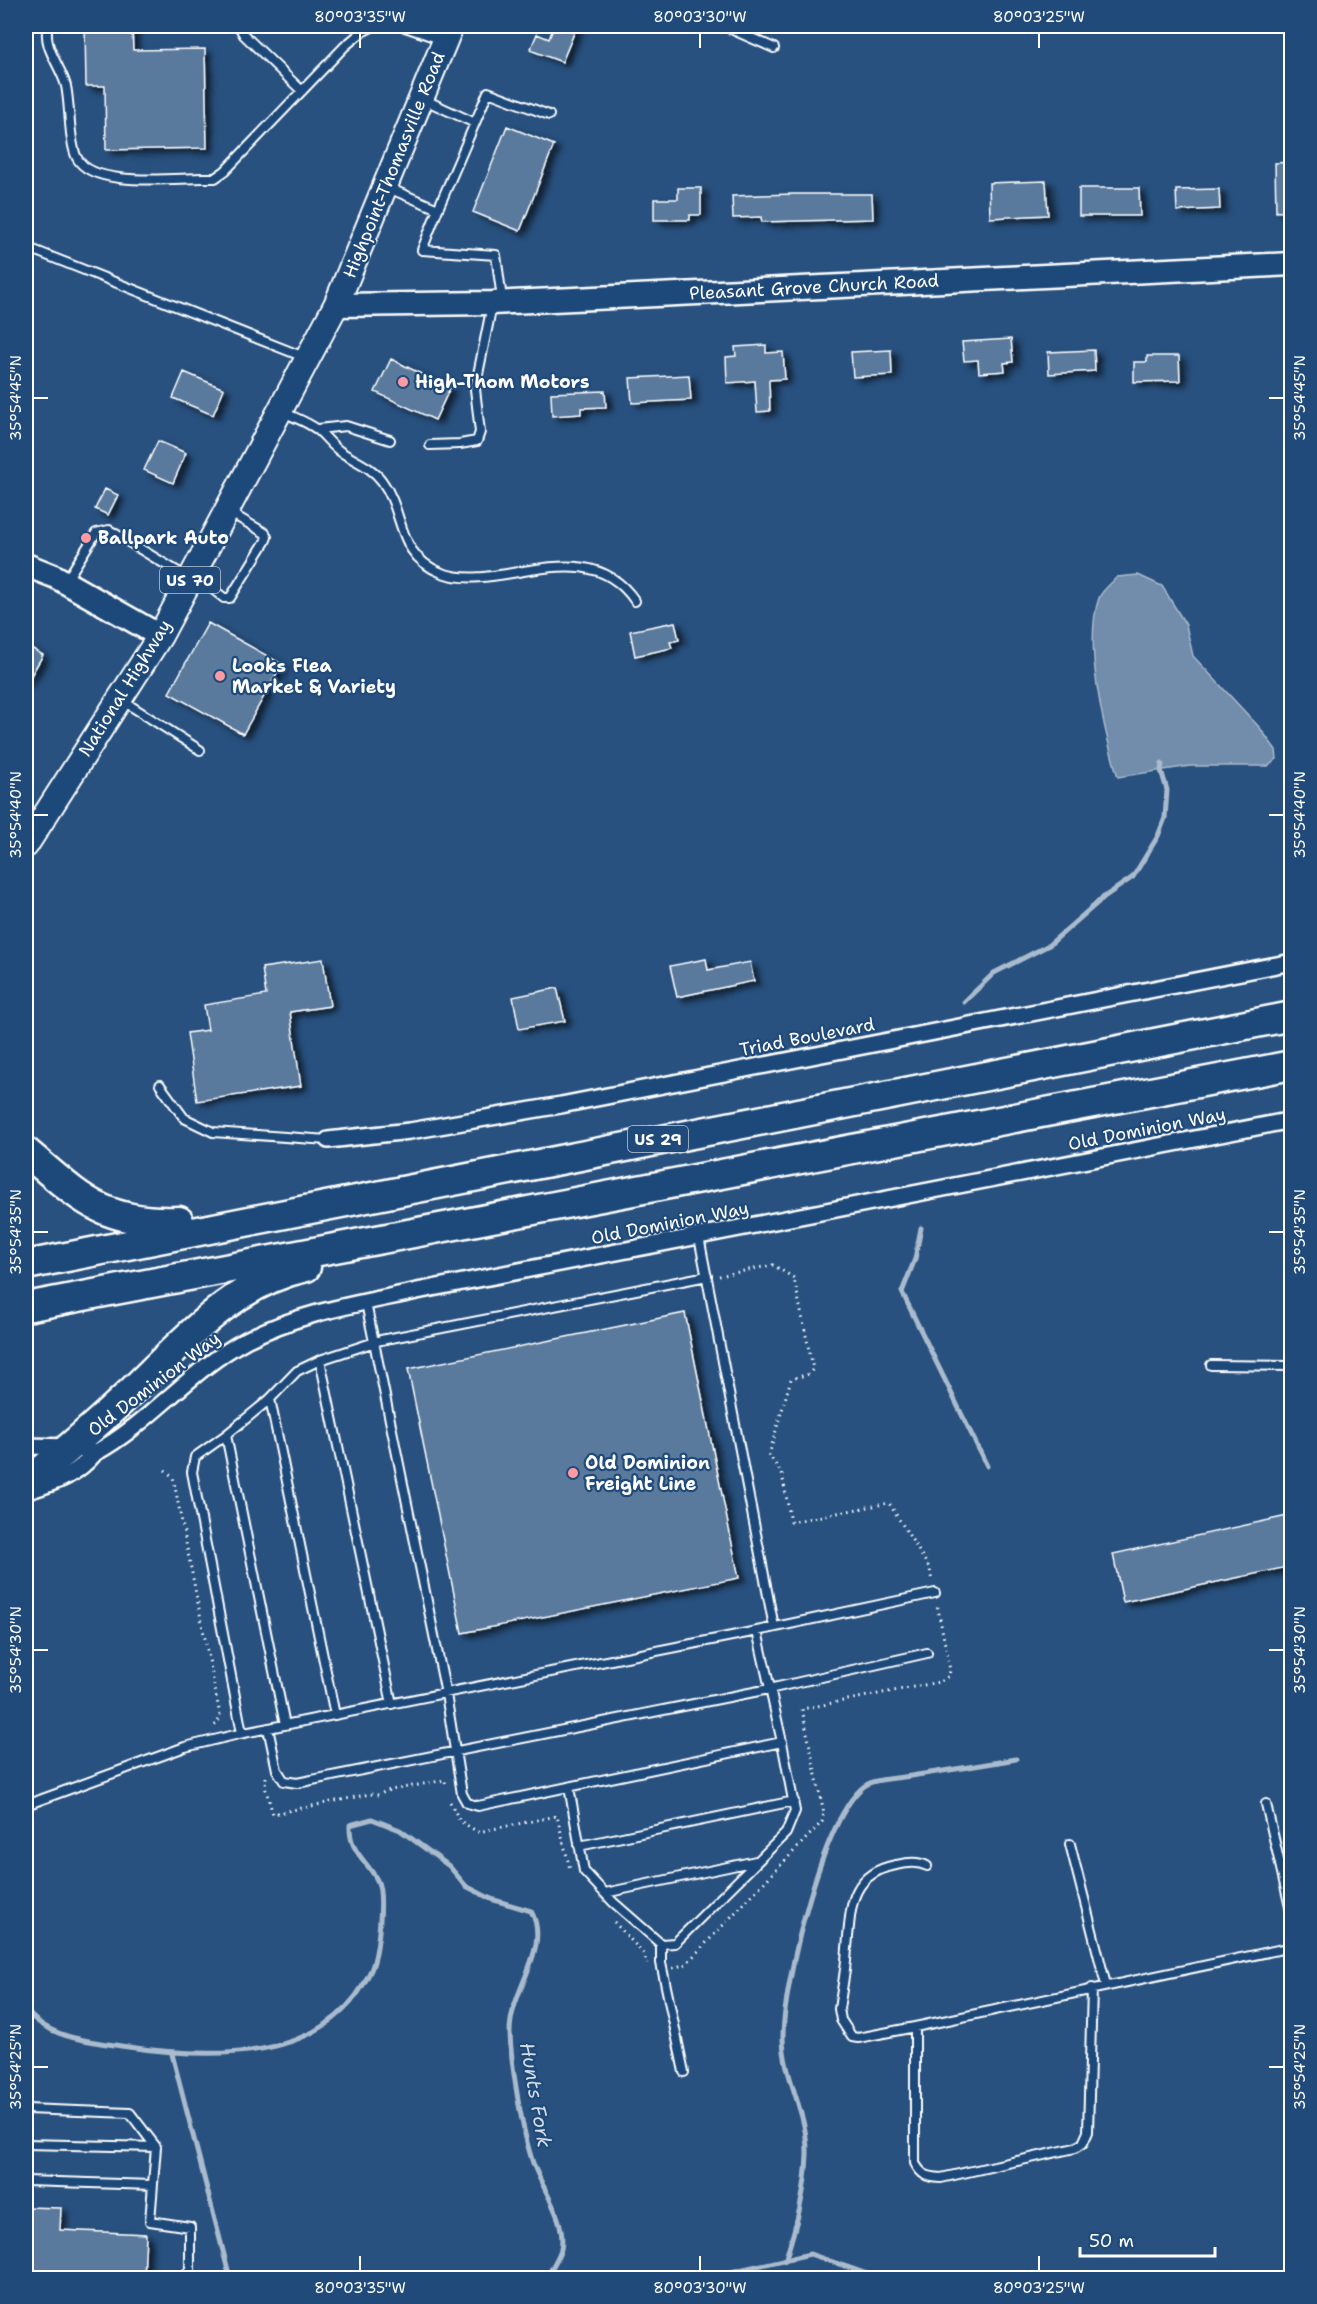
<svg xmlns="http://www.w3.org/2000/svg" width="1317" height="2304" font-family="'Shantell Sans',sans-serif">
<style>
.water{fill:#718dab;stroke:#aabbcd;stroke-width:1.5}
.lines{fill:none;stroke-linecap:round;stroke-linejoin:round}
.stream{stroke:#aabbcd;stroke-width:5}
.building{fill:#5a7a9d;stroke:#fff;stroke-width:1.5;filter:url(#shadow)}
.lane-casing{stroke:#fff;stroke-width:12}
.street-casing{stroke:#fff;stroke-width:20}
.secondary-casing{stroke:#fff;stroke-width:27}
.primary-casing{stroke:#fff;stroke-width:28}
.highway-casing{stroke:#fff;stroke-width:33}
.path{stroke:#fff;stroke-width:3;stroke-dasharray:1.5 4.5;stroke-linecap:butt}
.lane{stroke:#1f4a7a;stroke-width:8}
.street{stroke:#1f4a7a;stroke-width:15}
.secondary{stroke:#1f4a7a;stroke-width:22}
.primary{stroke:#1f4a7a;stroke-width:24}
.highway{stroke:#1f4a7a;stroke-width:28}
.ticks{fill:none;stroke:#fff;stroke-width:2}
.poi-dot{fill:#ff9aa2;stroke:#1f4a7a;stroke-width:2}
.labels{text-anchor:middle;stroke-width:4.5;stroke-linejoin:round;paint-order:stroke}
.shield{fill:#1f4a7a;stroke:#bcc9d7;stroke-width:1.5}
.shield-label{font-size:16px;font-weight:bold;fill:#fff}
.street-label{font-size:18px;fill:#fff;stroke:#1f4a7a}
.poi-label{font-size:18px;font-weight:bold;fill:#fff;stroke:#1f4a7a;text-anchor:start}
.water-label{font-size:20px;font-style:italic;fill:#d4dde6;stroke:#1f4a7a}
.neatline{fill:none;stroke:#fff;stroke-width:2}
.ticks-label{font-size:15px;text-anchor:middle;fill:#fff}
</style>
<defs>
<filter id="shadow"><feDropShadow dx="6" dy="4" stdDeviation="3" flood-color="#0009"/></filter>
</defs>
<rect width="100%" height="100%" fill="#28517f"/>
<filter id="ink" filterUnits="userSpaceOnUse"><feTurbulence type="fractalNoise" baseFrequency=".0167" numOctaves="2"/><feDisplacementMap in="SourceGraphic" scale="12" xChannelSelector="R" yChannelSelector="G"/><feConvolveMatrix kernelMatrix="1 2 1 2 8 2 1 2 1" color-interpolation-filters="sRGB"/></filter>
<g filter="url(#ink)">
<path class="water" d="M1138,575L1162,586L1186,625L1193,656L1260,728L1276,750L1277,759L1268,766H1190L1118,777C1104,731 1083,643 1099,598C1102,590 1112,583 1117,577Z"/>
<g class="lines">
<path class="stream" d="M964,1002L994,973L1049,945L1104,897L1133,877L1158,836L1165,818L1167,790L1161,770L1162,764
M921,1228L915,1259L902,1292L987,1466
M26,2010C48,2038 88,2041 121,2046C208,2059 328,2066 371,1970C378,1955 385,1895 377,1880C366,1859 349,1852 350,1825L372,1819L400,1830L449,1866L466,1886L491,1899L531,1911C552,1948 510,1990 510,2032C511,2066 522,2130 533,2163C542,2189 567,2220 561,2249C558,2260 550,2268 548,2278
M172,2054L230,2278
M785,2261C796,2226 806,2191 807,2154C808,2114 784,2079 783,2039C782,1991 825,1798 872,1782C886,1778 903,1778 917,1775C950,1770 983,1765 1016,1759
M689,2278L698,2273H726L810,2254L879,2278"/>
</g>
<path class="building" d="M85,26H132L133,50L205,49L207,148L106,150L105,86H86Z
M554,26H577L562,62L530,50L537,34L549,39Z
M507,126L554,145L520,231L473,212Z
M1292,162V211L1276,212L1275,163Z
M1046,181L1048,215L990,218L989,183Z
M678,188H701V215H690V220H654V199H678Z
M1079,188H1139L1140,216H1079Z
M1219,189L1220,209L1177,211L1176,190Z
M793,194H872L873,219L762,222L761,217L733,218L732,196Z
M1011,339L1013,362L1004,363L1005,371L979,373L978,360L964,361L962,342Z
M766,345V353L783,352L785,379L769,380L770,411L757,412L755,381L727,383L726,357L736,356L735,347Z
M891,350L892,375L853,377L851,352Z
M1094,350L1095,371L1049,374L1048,352Z
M1147,356H1179L1180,381L1134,382V362H1147Z
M391,359L450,388L435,420L375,392Z
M184,372L224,389L213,415L173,398Z
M689,375L691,400L632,403L630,378Z
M605,391L606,407L581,408V414L552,416L551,393Z
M158,441L186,453L173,483L144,470Z
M105,489L118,495L108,515L95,509Z
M675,622L679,640L670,642L672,648L635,656L630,631Z
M208,623L282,664L243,734L169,693Z
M26,645L43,655L26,684Z
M323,959L330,1006L290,1012L301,1086L197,1101L187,1033L208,1030L204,1005L266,995L262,968Z
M706,959L708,970L750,962L754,981L677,997L670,966Z
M557,988L565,1021L519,1029L513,997Z
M685,1313L739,1578L462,1633L408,1369Z
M1292,1515V1566L1123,1602L1113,1554Z
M26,2207L61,2208L60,2230L146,2234L144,2278H26Z"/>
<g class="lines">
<defs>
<path id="lane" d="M48,26C42,47 61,66 66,86C70,104 69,144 77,158C93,188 171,178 203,178H215L225,171L345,46L362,32L374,26
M239,26L244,35L302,91
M402,26L443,40
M724,26L774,48
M425,100L475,123L438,209
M475,123L488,92L549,115
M386,187L438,209L422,250L496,255L502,299
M26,247L304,357
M281,411C293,417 308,422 318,430C326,437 332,446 341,452C355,461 372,467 382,481C406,514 395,555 442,573C500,594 587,530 635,601
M318,429L346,426L390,440
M430,445L460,444L477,441L480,432L475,389L492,305
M196,576L224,598H230L265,542L267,537L265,533L229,512
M66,581L96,533L109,530L188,578
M123,701L200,750
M160,1085L184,1118L213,1132L328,1140
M699,1237L774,1627
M366,1303L446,1694L462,1794L467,1803L478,1806L782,1742L757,1631
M320,1360L392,1704
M1211,1365L1292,1366
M270,1399L226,1435L285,1725
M226,1435L195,1457L192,1472L242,1733
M335,1715L270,1399L297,1371L320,1360L381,1340L707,1276
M268,1728L277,1770L284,1781L297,1783L769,1689L927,1653
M569,1787L584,1871L613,1902L661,1944L675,1943L786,1833L795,1811L782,1742
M1266,1804L1292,1916
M26,1805L185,1747L239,1734L757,1631L935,1593
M1070,1844L1106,1985
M579,1846L794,1801
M927,1866C917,1861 907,1863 896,1865C848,1874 851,1910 847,1948C846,1969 842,1989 839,2009L841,2020L852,2037L858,2038L915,2027L1292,1947
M605,1893L756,1861
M661,1944V1963L684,2072
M915,2027V2163C921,2175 927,2177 941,2178L1075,2148L1083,2143L1088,2132L1092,1988
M26,2109L130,2113L156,2147
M26,2144L156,2147L150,2221L190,2227V2270L182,2278
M26,2181L153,2185"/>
<path id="street" d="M328,1140L410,1131L561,1105L1292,962
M26,1446L72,1447L95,1453C76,1476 55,1482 28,1491
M95,1453C150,1423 190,1370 246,1340C300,1312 363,1303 422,1290L1292,1120"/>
<path id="secondary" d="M336,305L492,303L1292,264
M26,565L56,577L160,636"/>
<path id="primary" d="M26,845L160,636L336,305L451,26"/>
<path id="highway" d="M26,1152C81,1198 102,1224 179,1221
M26,1265L1292,1016
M26,1307L1292,1065
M26,1483C63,1454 98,1423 133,1390C183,1342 234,1282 306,1267"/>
</defs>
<use href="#lane" class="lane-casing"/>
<use href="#street" class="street-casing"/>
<use href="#secondary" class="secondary-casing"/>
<use href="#primary" class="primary-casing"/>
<use href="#highway" class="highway-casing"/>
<path class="path" d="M719,1276L773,1265L794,1278L813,1369L809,1374L791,1379L769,1455L782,1474L791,1522L889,1503L930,1569L932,1582
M165,1470L173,1477L220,1715L218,1723L212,1727
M266,1777L265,1787L273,1814L370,1794L379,1795L386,1791L445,1780L446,1787
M450,1802L460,1821L478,1832L557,1816L570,1869
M614,1922L643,1953L647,1964
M673,1968L686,1964L822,1822L824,1813L802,1709L939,1682L949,1676L950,1670L937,1604"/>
<use href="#lane" class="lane"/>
<use href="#street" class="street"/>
<use href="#secondary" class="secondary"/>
<use href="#primary" class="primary"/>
<use href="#highway" class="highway"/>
</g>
</g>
<path class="ticks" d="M360,33V48M700,33V48M1039,33V48M33,398H48M1269,398H1284M33,815H48M1269,815H1284M33,1232H48M1269,1232H1284M33,1650H48M1269,1650H1284M33,2067H48M1269,2067H1284M360,2256V2271M700,2256V2271M1039,2256V2271"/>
<g class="poi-dot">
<circle cx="403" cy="382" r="6"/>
<circle cx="86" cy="538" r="6"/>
<circle cx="220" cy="676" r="6"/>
<circle cx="573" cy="1473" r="6"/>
</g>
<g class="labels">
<g class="shield">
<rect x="160" y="567" width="60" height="26" rx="4.5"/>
<rect x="628" y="1126" width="60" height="26" rx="4.5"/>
</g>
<g class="shield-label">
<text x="190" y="586">US 70</text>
<text x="658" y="1145">US 29</text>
</g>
<g class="street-label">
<text transform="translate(394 165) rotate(-68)" y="6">Highpoint-Thomasville Road</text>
<text transform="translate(814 287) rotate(-3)" y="6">Pleasant Grove Church Road</text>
<text transform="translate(125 688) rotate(-58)" y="6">National Highway</text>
<text transform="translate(807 1037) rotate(-11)" y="6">Triad Boulevard</text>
<text transform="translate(1147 1129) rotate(-11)" y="6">Old Dominion Way</text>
<text transform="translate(670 1223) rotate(-11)" y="6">Old Dominion Way</text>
<text transform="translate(154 1384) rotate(-37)" y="6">Old Dominion Way</text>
</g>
<g class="poi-label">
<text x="415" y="388">High-Thom Motors</text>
<text x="98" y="544">Ballpark Auto</text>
<text x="232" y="672">Looks Flea<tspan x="232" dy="21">Market &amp; Variety</tspan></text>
<text x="585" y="1469">Old Dominion<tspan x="585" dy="21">Freight Line</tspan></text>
</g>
<g class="water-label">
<text transform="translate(536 2095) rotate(80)" y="7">Hunts Fork</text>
</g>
</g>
<rect width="1317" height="2304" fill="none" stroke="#1f4a7a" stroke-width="66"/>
<path d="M1080 2247v9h135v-9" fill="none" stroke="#ffffff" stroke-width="3"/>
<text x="1089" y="2247" font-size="18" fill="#ffffff" stroke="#1f4a7a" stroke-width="4.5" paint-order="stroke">50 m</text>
<rect x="33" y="33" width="1251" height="2238" class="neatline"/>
<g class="ticks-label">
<text x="360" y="22">80°03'35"W</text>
<text x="700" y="22">80°03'30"W</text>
<text x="1039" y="22">80°03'25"W</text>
<text transform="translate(16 398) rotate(-90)" y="5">35°54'45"N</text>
<text transform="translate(1300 398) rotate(-90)" y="5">35°54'45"N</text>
<text transform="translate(16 815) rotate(-90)" y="5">35°54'40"N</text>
<text transform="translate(1300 815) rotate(-90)" y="5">35°54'40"N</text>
<text transform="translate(16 1232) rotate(-90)" y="5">35°54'35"N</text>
<text transform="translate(1300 1232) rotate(-90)" y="5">35°54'35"N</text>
<text transform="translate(16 1650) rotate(-90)" y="5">35°54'30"N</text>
<text transform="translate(1300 1650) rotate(-90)" y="5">35°54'30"N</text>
<text transform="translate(16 2067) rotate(-90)" y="5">35°54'25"N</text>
<text transform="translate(1300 2067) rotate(-90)" y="5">35°54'25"N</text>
<text x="360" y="2293">80°03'35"W</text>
<text x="700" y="2293">80°03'30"W</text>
<text x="1039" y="2293">80°03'25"W</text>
</g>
</svg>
